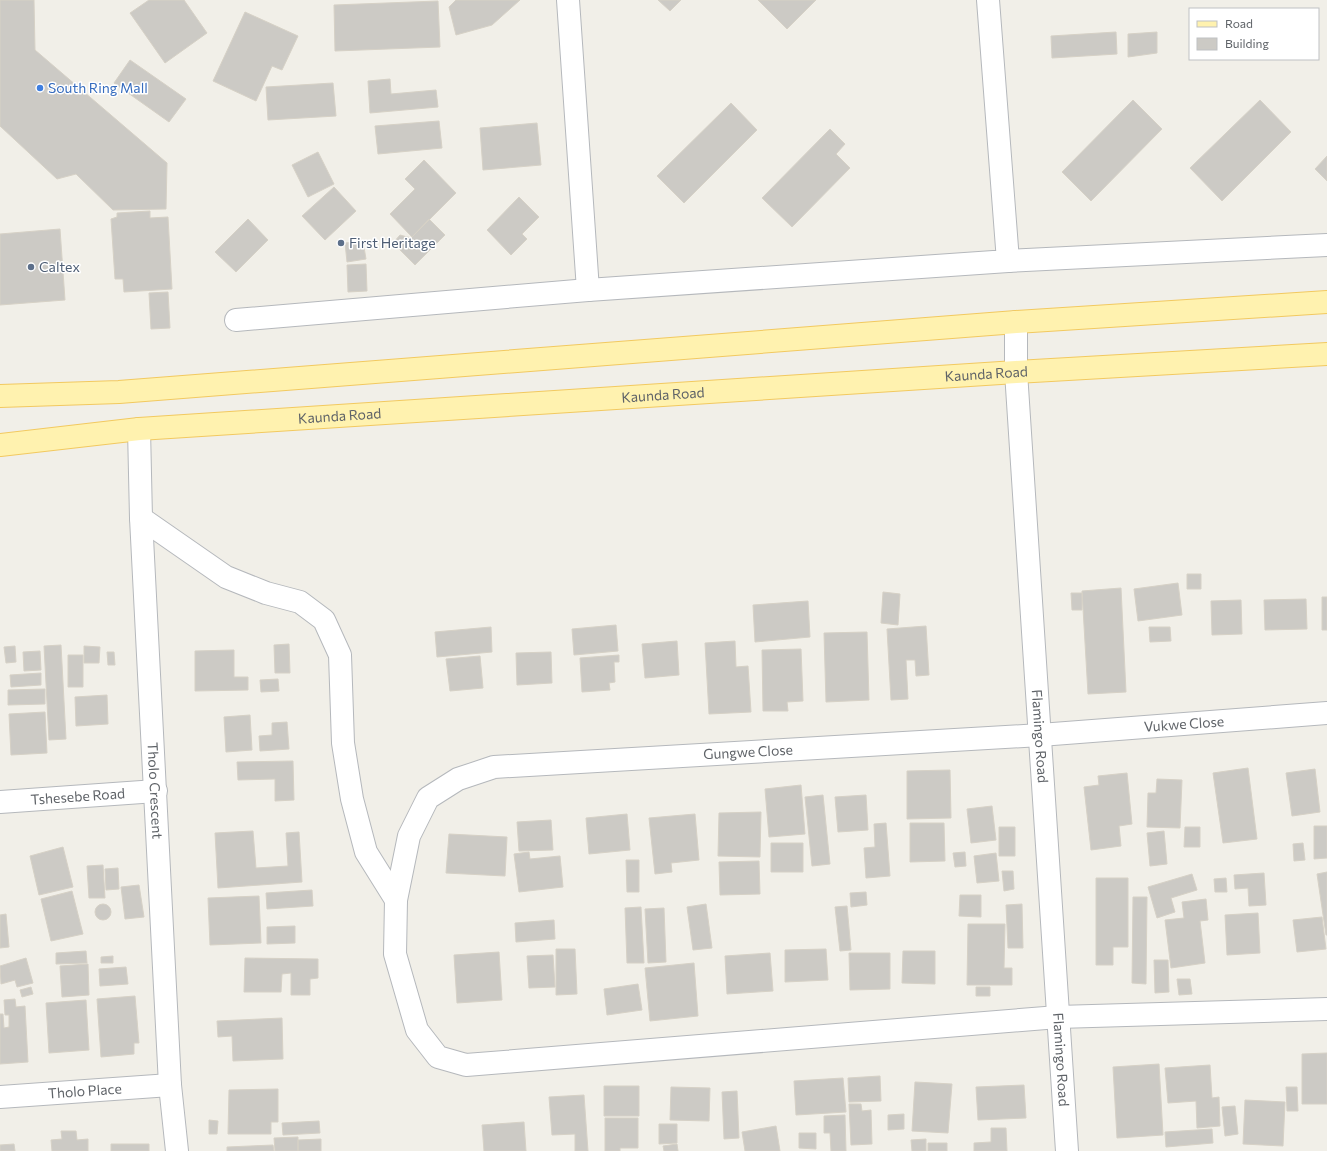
<svg xmlns="http://www.w3.org/2000/svg" width="1327" height="1151" font-family="Commissioner,sans-serif">
<style>
.building{fill:#cccac5;stroke:#d6d1c6}
.lines{fill:none;stroke-linecap:round;stroke-linejoin:round}
.minor-casing{stroke:#b5b8bc;stroke-width:24}
.primary-casing{stroke:#f2c960;stroke-width:24}
.minor{stroke:#fff;stroke-width:22}
.primary{stroke:#fff2af;stroke-width:22}
.shop-dot{fill:#3f7fe0;stroke:#fff;stroke-width:1.5}
.service-dot{fill:#5c6f8a;stroke:#fff;stroke-width:1.5}
.labels{text-anchor:middle;stroke-width:3;stroke-linejoin:round;paint-order:stroke}
.shop-label{font-size:14px;fill:#366cbe;stroke:#fff;text-anchor:start}
.service-label{font-size:14px;fill:#4e5e75;stroke:#fff;text-anchor:start}
.street-label{font-size:14px;fill:#5f6368;stroke:#fff}
</style>
<rect width="100%" height="100%" fill="#f1efe8"/>
<path class="building" d="M0,0H34L35,50L167,163L166,209L113,210L76,174L57,179L0,126Z
M149,0H184L207,33L165,63L130,13Z
M456,0H520L492,25L456,35L449,7Z
M658,0H681L670,11Z
M758,0H816L787,29Z
M438,1L440,47L335,51L334,5Z
M245,12L298,36L282,70L272,66L256,101L213,81Z
M1116,32L1117,54L1052,58L1051,36Z
M1157,32V53L1128,57V34Z
M130,60L186,99L169,122L114,83Z
M390,79L391,94L436,90L438,107L370,113L368,81Z
M333,83L336,116L268,120L266,87Z
M1133,100L1162,129L1091,201L1062,172Z
M1260,100L1291,132L1222,201L1190,168Z
M731,103L757,130L684,203L657,176Z
M439,121L442,148L378,154L375,126Z
M537,123L541,165L483,170L480,128Z
M830,129L845,144L836,154L850,168L792,227L762,198Z
M318,152L334,184L308,197L292,165Z
M1327,156V181L1315,169Z
M424,160L456,193L412,237L390,214L415,189L405,179Z
M334,187L356,211L325,240L302,216Z
M519,197L539,217L522,234L527,239L511,255L487,230Z
M150,211V218L168,217L172,289L124,292L123,279H115L111,219L117,217V213Z
M248,219L268,240L236,272L215,252Z
M429,219L445,235L415,265L393,243L400,235L411,238Z
M60,229L65,300L0,305V234Z
M363,241L366,259L347,262L345,243Z
M366,264L367,291L348,292L347,265Z
M168,292L170,328L151,329L149,293Z
M1187,574H1201V589H1187Z
M1178,583L1182,615L1138,621L1134,589Z
M1121,588L1126,692L1088,694L1082,591Z
M883,592L900,594L898,625L881,623Z
M1071,593H1082V610H1072Z
M1322,597H1327V630H1322Z
M1306,599L1307,629L1265,630L1264,600Z
M1241,600L1242,634L1212,635L1211,601Z
M808,601L810,637L755,642L753,605Z
M616,625L618,651L574,655L572,629Z
M926,626L929,675L916,676L915,660H906L908,699L891,700L887,629Z
M491,627L492,652L437,657L435,632Z
M1149,627H1170L1171,641L1150,642Z
M867,632L869,700L826,702L824,633Z
M677,641L679,675L645,678L642,644Z
M735,641L736,667L748,666L751,712L709,714L705,643Z
M289,644L290,673H275L274,645Z
M61,645L66,739L49,740L44,646Z
M15,646L16,662L6,663L4,647Z
M84,646L100,647L99,663H84Z
M801,649L803,701L787,702L788,711H763L762,650Z
M234,650V677H248V690L195,691V651Z
M40,651L41,670L24,671L23,652Z
M107,652H114L115,665H108Z
M551,652L552,683L517,685L516,653Z
M68,655H83V687H68Z
M619,655V662H614L615,682L609,683L610,690L582,692L580,658Z
M480,656L483,688L450,691L446,659Z
M41,673V685L11,687L10,675Z
M278,679L279,691L261,692L260,680Z
M45,689V704L8,705V690Z
M107,695L108,724L76,726L75,697Z
M45,712L47,753L11,755L9,714Z
M250,715L252,750L226,752L224,717Z
M287,722L289,749L260,751L259,736L272,735V723Z
M293,761L294,800L275,801V779L238,780L237,762Z
M1248,768L1257,839L1223,843L1213,773Z
M1315,769L1320,812L1292,816L1286,773Z
M950,770L951,818L907,819V771Z
M1127,773L1132,824L1119,826L1121,846L1091,850L1084,787L1099,785L1098,776Z
M1157,779L1182,780L1180,828L1147,827L1148,793H1156Z
M801,785L805,834L769,837L765,789Z
M823,795L830,864L812,866L805,797Z
M866,795L868,830L838,832L835,797Z
M992,806L996,840L971,843L967,809Z
M761,812L760,857L718,856L719,813Z
M627,814L630,850L589,854L586,818Z
M695,814L699,860L671,863L672,872L655,874L649,818Z
M551,820L553,850L519,851L517,822Z
M886,823L890,876L866,878L864,848L875,847L874,824Z
M910,823H944L945,861L910,862Z
M1314,826H1327V858L1314,859Z
M999,827H1015V856H999Z
M1185,827H1200V847H1184Z
M253,831L256,868L288,866L286,833L299,832L302,882L218,888L215,833Z
M1164,831L1167,864L1150,866L1147,833Z
M449,834L507,837L505,876L446,873Z
M771,843H803V872H771Z
M1303,843L1305,860L1294,861L1293,844Z
M63,847L73,887L39,895L30,856Z
M529,852L530,859L560,856L563,887L519,892L514,854Z
M965,852L966,866L955,867L953,853Z
M996,853L999,881L977,883L974,856Z
M626,860H639V892H627Z
M759,861L760,894L720,895L719,862Z
M103,865L105,898H89L87,866Z
M118,868L119,889L106,890L105,869Z
M1002,871H1013L1014,889L1004,891Z
M1327,872V935H1326L1317,874Z
M1264,873L1266,905L1249,906L1248,888L1235,889L1234,875Z
M1192,874L1197,890L1171,898L1175,912L1157,918L1148,887Z
M1096,878H1128V947H1113V965H1096Z
M1226,878L1227,892H1215L1214,879Z
M139,885L144,917L125,919L121,887Z
M312,890L313,906L267,909L266,893Z
M72,891L83,934L51,941L41,899Z
M866,892L867,905L851,907L850,893Z
M960,895H981V917L959,916Z
M259,896L261,943L210,945L208,898Z
M1133,897H1147L1146,984L1132,983Z
M1206,899L1208,920L1200,921L1205,963L1171,968L1165,920L1184,918L1182,902Z
M95 912a8 8 0 1 1 16 0a8 8 0 1 1-16 0Z
M706,904L712,948L693,950L687,907Z
M1022,904L1023,948H1008L1006,905Z
M847,906L851,950L840,951L835,907Z
M641,907L644,963H627L625,908Z
M664,908L666,962L648,963L645,909Z
M1258,913L1260,953L1227,955L1225,915Z
M6,914L9,947L0,948V915Z
M1322,917L1326,949L1297,952L1293,920Z
M554,920L555,939L516,942L515,923Z
M968,924H1005L1004,968H1012V985H967Z
M295,926V943L267,944V927Z
M556,949H575L577,994L556,995Z
M826,949L828,980L785,982V950Z
M86,951L87,963L56,964V953Z
M903,951H935V984L902,983Z
M499,952L502,1000L457,1003L454,955Z
M770,953L773,991L727,994L725,956Z
M849,953H890V989L850,990Z
M553,955L555,987L529,988L527,956Z
M113,956V963H101V957Z
M26,958L33,983L17,987L15,980L1,984L0,966Z
M245,958L318,959V978L310,979V995H291V973L282,974L281,992H244Z
M1154,960H1168L1169,992L1155,993Z
M694,963L698,1016L650,1021L645,968Z
M88,964L89,995L62,997L60,966Z
M126,967L128,984L100,986L99,969Z
M1177,979H1190L1192,994L1179,995Z
M638,984L642,1010L607,1015L604,989Z
M31,987L33,994L22,997L20,990Z
M976,987H990V996H976Z
M135,996L139,1043H134V1054L101,1057L97,999Z
M15,999L16,1007L25,1006L28,1062L0,1064V1014H3L4,1028L9,1027V1015H5L4,1000Z
M86,1000L89,1050L49,1053L46,1003Z
M282,1018L283,1059L233,1061L232,1036L218,1037L217,1021Z
M1327,1053V1104H1302V1054Z
M1159,1064L1163,1135L1117,1138L1113,1067Z
M1210,1065L1212,1098L1219,1097L1220,1126L1197,1128L1196,1101L1168,1103L1165,1068Z
M880,1076L881,1101L849,1102L848,1078Z
M843,1078L846,1112L796,1115L794,1081Z
M915,1082L952,1084L948,1133L912,1131Z
M1024,1085L1026,1118L978,1120L976,1087Z
M604,1086H639V1116H604Z
M671,1087L710,1088L709,1121L670,1120Z
M1286,1087H1297L1298,1111H1287Z
M278,1089V1122H271V1134H228L229,1090Z
M737,1091L739,1138L724,1139L722,1092Z
M584,1095L588,1151H575V1134L552,1135L549,1097Z
M1245,1100L1285,1102L1283,1146L1243,1144Z
M849,1104H861L862,1111L871,1110L872,1144L851,1145Z
M1235,1106L1238,1134L1225,1136L1222,1107Z
M904,1114V1129L888,1130V1115Z
M845,1115L846,1151H831L830,1133H824V1116Z
M605,1118H638V1148H620V1151H605Z
M209,1120L218,1121L217,1134H209Z
M319,1121L320,1133L283,1135L282,1123Z
M524,1122L526,1151H484L482,1125Z
M659,1124H677V1143L659,1144Z
M776,1126L780,1151H745L742,1132Z
M991,1128H1006L1007,1151H974V1143L991,1142Z
M1212,1129L1213,1143L1166,1147L1165,1132Z
M61,1131H76L77,1140L88,1139V1151H52L51,1140L62,1139Z
M799,1133H816V1149L799,1148Z
M298,1137V1151H275L274,1138Z
M321,1139V1151H298V1140Z
M926,1139V1151H912L911,1140Z
M928,1143H947V1151H928Z
M14,1144L15,1151H0V1145Z
M111,1144H149V1151H111Z
M677,1144L678,1151H664L663,1146Z
M273,1145L274,1151H227V1147Z"/>
<g class="lines">
<defs>
<g id="minor">
<path d="M568,0L588,290"/>
<path d="M1008,261L1327,245"/>
<path d="M236,320L588,290L1008,261L988,0"/>
<path id="s1" d="M1016,322V372L1067,1151"/>
<path id="s2" d="M139,429L141,518L170,1085L177,1151"/>
<path d="M141,518L226,577L266,593L300,602L324,620L340,655L343,743L352,799L366,852L396,900"/>
<path d="M1327,713L1040,735L494,767L458,779L428,798L409,836L396,900L395,954L417,1030L438,1057L466,1065L1058,1017L1327,1009"/>
<path id="s3" d="M0,802L156,791"/>
<path id="s4" d="M0,1097L170,1085"/>
</g>
<g id="primary">
<path d="M0,396L119,392L1016,322L1327,302"/>
<path id="s5" d="M0,445L139,429L1016,372L1327,354"/>
</g>
</defs>
<use href="#minor" class="minor-casing"/>
<use href="#primary" class="primary-casing"/>
<use href="#minor" class="minor"/>
<use href="#primary" class="primary"/>
</g>
<circle class="shop-dot" cx="40" cy="88" r="4"/>
<g class="service-dot">
<circle cx="341" cy="243" r="4"/>
<circle cx="31" cy="267" r="4"/>
</g>
<g class="labels">
<g class="shop-label">
<text x="48" y="93">South Ring Mall</text>
</g>
<g class="service-label">
<text x="349" y="248">First Heritage</text>
<text x="39" y="272">Caltex</text>
</g>
<g class="street-label">
<text dy="5" stroke="none"><textPath href="#s5" startOffset="989">Kaunda Road</textPath></text>
<text dy="5" stroke="none"><textPath href="#s5" startOffset="665">Kaunda Road</textPath></text>
<text dy="5" stroke="none"><textPath href="#s5" startOffset="341">Kaunda Road</textPath></text>
<text transform="translate(1184 724) rotate(-4)" y="5">Vukwe Close</text>
<text dy="5" stroke="none"><textPath href="#s1" startOffset="415">Flamingo Road</textPath></text>
<text transform="translate(748 752) rotate(-3)" y="5">Gungwe Close</text>
<text dy="5" stroke="none"><textPath href="#s2" startOffset="362">Tholo Crescent</textPath></text>
<text dy="5" stroke="none"><textPath href="#s3" startOffset="78">Tshesebe Road</textPath></text>
<text dy="5" stroke="none"><textPath href="#s1" startOffset="739">Flamingo Road</textPath></text>
<text dy="5" stroke="none"><textPath href="#s4" startOffset="85">Tholo Place</textPath></text>
</g>
</g>
<rect x="1189" y="8" width="130" height="52" fill="#ffffff" stroke="#bfc1c3"/>
<rect x="1197" y="21" width="20" height="6" fill="#fff2af" stroke="#bfc1c3"/>
<text x="1225" y="28" font-size="12" fill="#5f6368">Road</text>
<rect x="1197" y="38" width="20" height="12" fill="#cccac5" stroke="#bfc1c3"/>
<text x="1225" y="48" font-size="12" fill="#5f6368">Building</text>
</svg>
